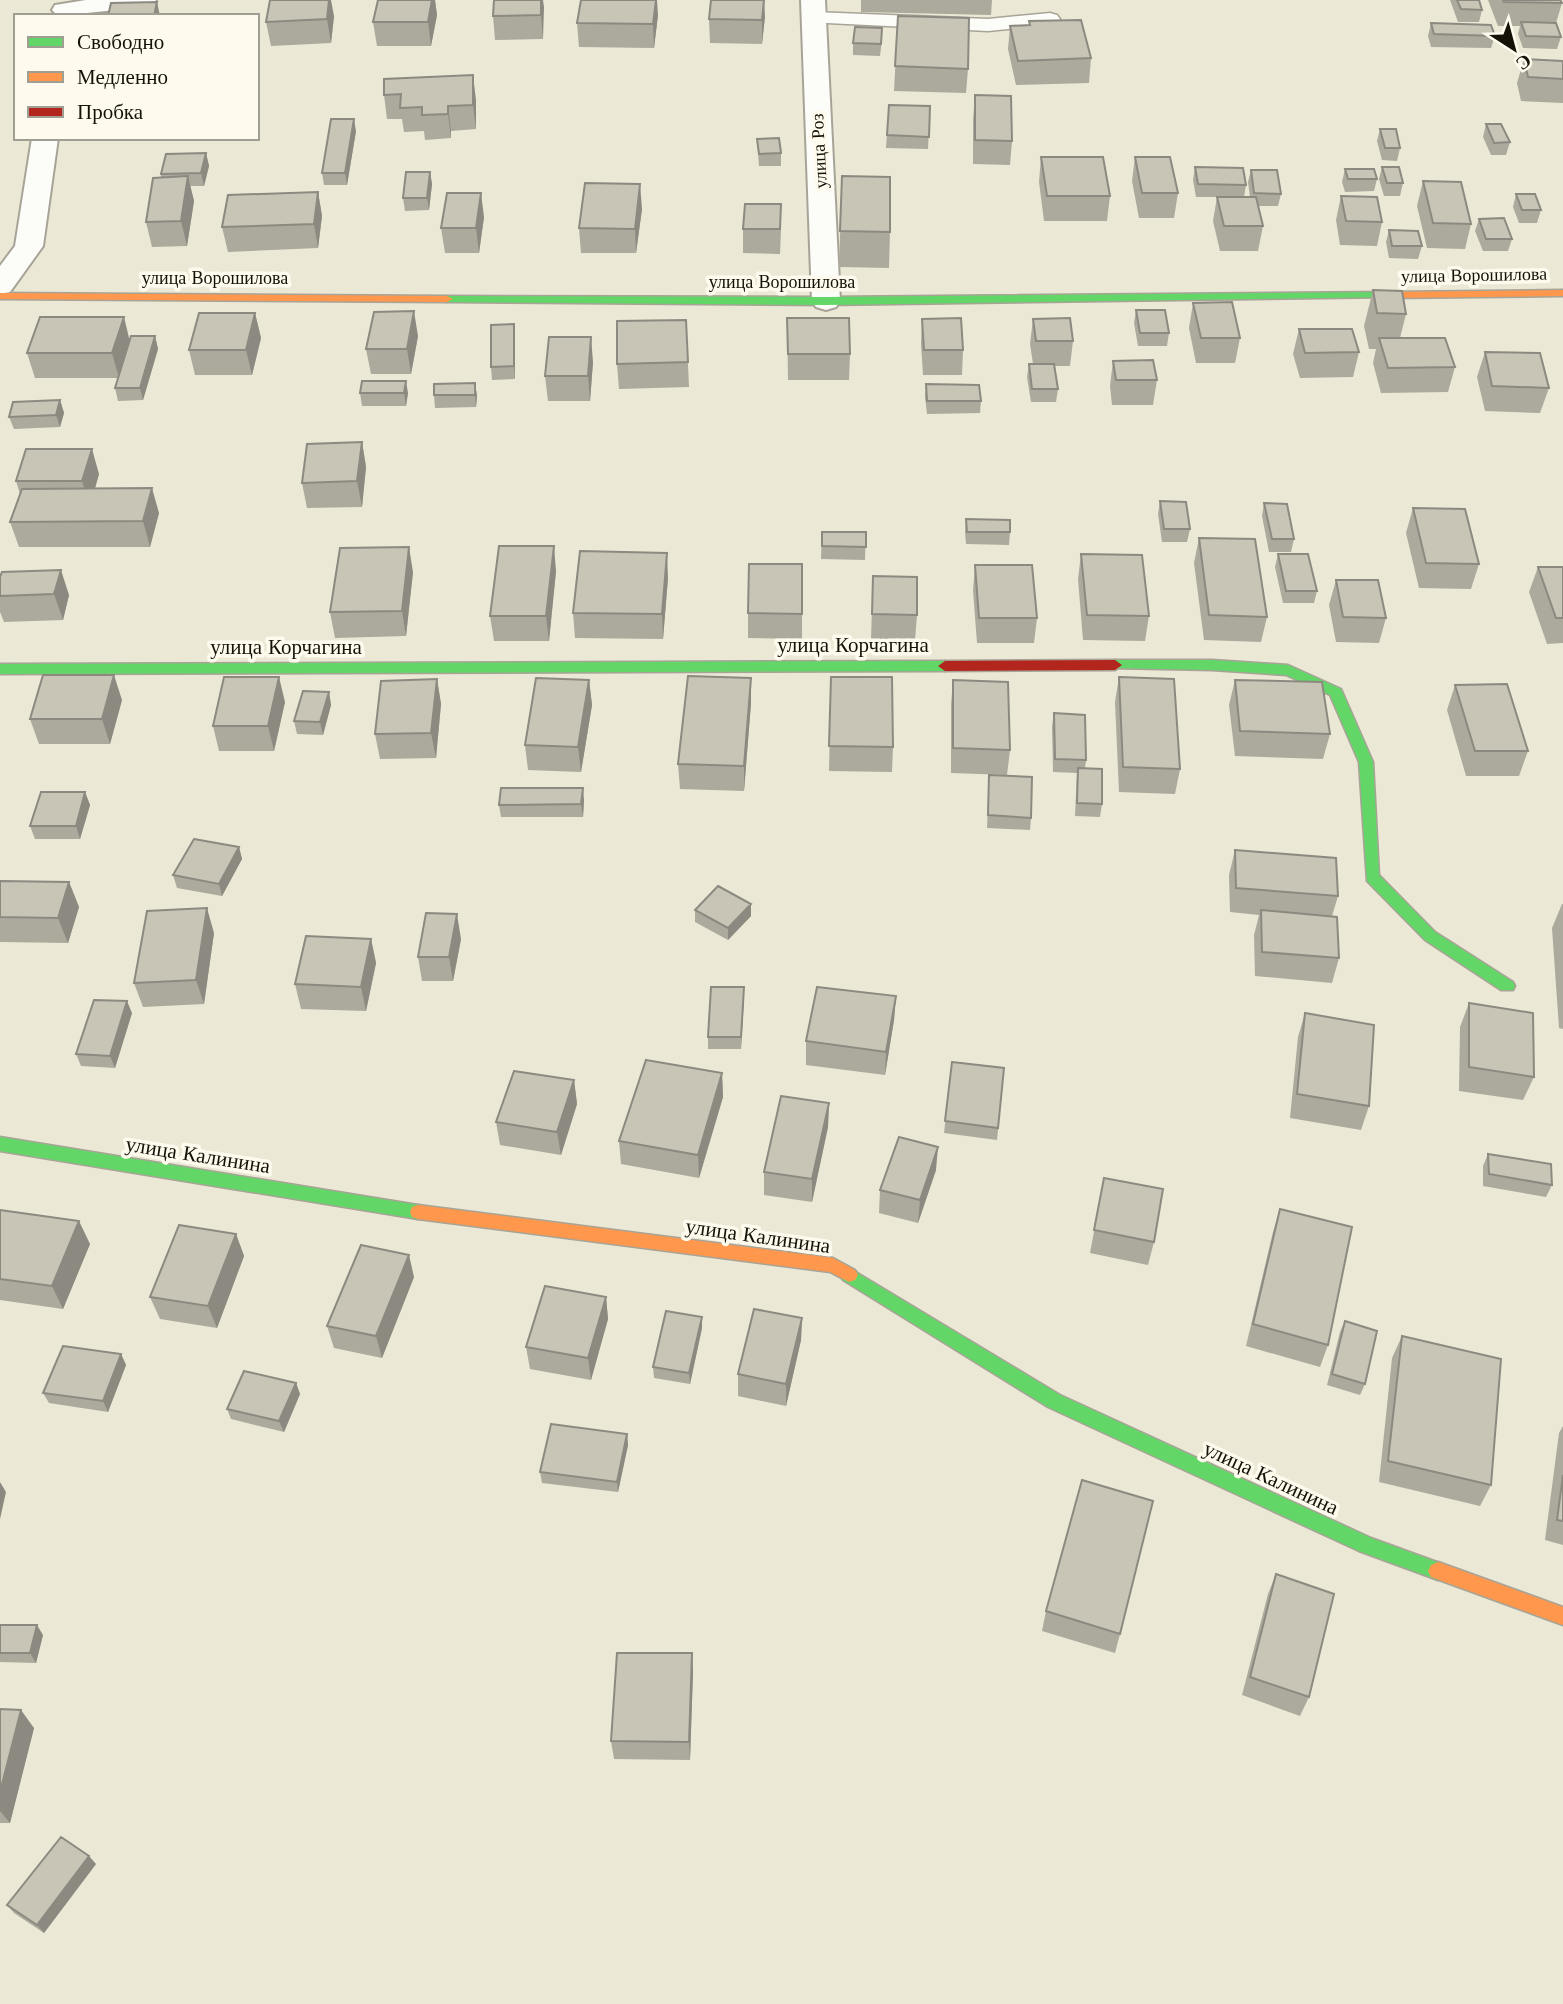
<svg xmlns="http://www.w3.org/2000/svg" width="1563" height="2004" font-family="'Libre Baskerville',serif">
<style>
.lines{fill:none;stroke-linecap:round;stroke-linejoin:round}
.lane-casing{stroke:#a7a497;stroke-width:3}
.street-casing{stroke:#a7a497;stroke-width:4}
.fast-casing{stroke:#a7a497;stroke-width:3}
.slow-casing{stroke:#a7a497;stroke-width:3}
.jam-casing{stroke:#a7a497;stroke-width:3}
.lane{fill:#fcfcf9;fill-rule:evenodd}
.street{fill:#fcfcf9;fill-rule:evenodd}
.fast{fill:#63d668;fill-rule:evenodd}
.slow{fill:#ff974d;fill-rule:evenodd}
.jam{fill:#b3261e;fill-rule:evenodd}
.wall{fill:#aca99d}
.shaded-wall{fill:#8c8a80}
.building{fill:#c8c5b7;stroke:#8c8a80;stroke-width:2}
.labels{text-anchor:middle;stroke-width:7;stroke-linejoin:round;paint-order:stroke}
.far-street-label{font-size:18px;fill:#141107;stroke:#fefbee}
.street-label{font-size:21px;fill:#141107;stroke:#fefbee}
</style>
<rect width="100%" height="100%" fill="#ece8d6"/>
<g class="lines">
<defs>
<path id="lane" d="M814,12L988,19L1050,13L1057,15L1060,19L1057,23L1050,25L988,31L807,22L804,18L807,14Z"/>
<path id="street" d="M86,0H156L153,5L144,7L58,16L52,10L55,5Z
M801,0H825L840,301L836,307L826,310L816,307L812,301Z
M32,138H58L43,246L10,292L0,294V266L15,246Z"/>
<path id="fast" d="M1390,292L1396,295L1394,297L826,305L447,302L441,299L447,296L826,297Z
M1115,660H1212L1288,665L1341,689L1373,762L1379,875L1435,932L1513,982L1515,986L1513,990H1501L1425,940L1367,881L1359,762L1330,695L1286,675L1212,670L1110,668L1108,665L1110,662Z
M945,661L952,666L945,671L0,674V664Z
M0,1137L418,1205L424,1207L426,1212L424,1217L418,1219L0,1151Z
M849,1268L1060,1395L1371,1538L1445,1565L1448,1571L1445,1577L1438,1580L1359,1551L1048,1407L843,1280L840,1275L843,1270Z"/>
<path id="slow" d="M1563,290V296L1390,298L1384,295L1390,292Z
M0,293L447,296L453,299L447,302L0,299Z
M418,1205L833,1258L855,1270L858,1275L855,1280L849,1282L830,1272L418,1219L412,1217L410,1212L412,1207Z
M1438,1562L1563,1607V1625L1431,1577L1428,1571L1431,1565Z"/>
<path id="jam" d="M1115,660L1122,665L1115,670L945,671L938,666L945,661Z"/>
</defs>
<use href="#lane" class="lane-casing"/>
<use href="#street" class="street-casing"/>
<use href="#fast" class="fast-casing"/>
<use href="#slow" class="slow-casing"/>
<use href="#jam" class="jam-casing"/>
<use href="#lane" class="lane"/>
<use href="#street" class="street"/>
<use href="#fast" class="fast"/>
<use href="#slow" class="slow"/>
<use href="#jam" class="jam"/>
</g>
<path class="wall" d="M378,0H435L437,15L431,46H377L373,22Z
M494,0H543V39L495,40L493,16Z
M861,0H992L991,15L861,12Z
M1450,0H1479L1482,10L1479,22H1458Z
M1488,0H1560L1562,3L1556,23L1561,37L1557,49L1523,48L1518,34L1520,26H1498Z
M658,15L654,48L579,47L577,23Z
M334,16L331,43L271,46L266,22Z
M765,16L762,44L710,43L709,19Z
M898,16L968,69L966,93L894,91Z
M1029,21L1091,58L1089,83L1016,85L1008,49L1010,26L1029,25Z
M1431,23L1495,36L1491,48L1431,47L1428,36Z
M882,40L880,56L853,55V43Z
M1524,59L1563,61V103L1521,101L1517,83Z
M384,79L476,100V129L451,131V138L425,140L424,131L404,132L402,119H387L384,95Z
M975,95L1012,141L1010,165L973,164V120Z
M889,105L930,106L928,149L886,148Z
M1486,124L1510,142L1506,155H1491L1483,137Z
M1380,129L1400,148L1397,161L1382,160L1377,141Z
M356,131L347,185H324L322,173Z
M757,139L781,153V166H759Z
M206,153L209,166L204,186H190L194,201L187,246L152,247L146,222L161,178V174Z
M1041,157L1110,196L1107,221H1044L1039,182Z
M1135,157L1178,193L1174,218H1139L1132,181Z
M1195,167L1246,185L1244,197H1250L1248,182L1251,170L1281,194L1278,206H1258L1263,226L1258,251H1220L1213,221L1217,197H1196L1193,180Z
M1382,167L1403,183L1400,196H1384L1379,179Z
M1345,169L1377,179L1374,191L1345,192L1342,182Z
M430,172L432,184L429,210L405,211L403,198Z
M842,176L890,232L889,268L839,267Z
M1423,181L1471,224L1465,249L1427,248L1417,206Z
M318,192L322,216L318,248L228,252L222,227Z
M1516,194L1541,210L1537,223H1519L1513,207Z
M1341,196L1382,222L1377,246L1340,245L1336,220Z
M642,209L636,253H581L579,228Z
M484,217L479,253H445L441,228Z
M1479,219L1512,239L1508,251H1483L1475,231Z
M743,229H781L780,254L743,253Z
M1389,230L1422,246L1418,259L1389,258L1386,242Z
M1373,290L1406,314L1400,338L1455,367L1448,392L1381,393L1373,363L1376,349H1369L1364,326Z
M1193,303L1240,338L1235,363H1196L1189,328Z
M1136,310L1169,333L1167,346H1138L1134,323Z
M255,313L261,338L252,375H195L189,350Z
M787,318L850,354L849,380H788Z
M922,319L963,350L962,375H923L921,344Z
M1033,319L1073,341L1070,366H1055L1058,389L1056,402H1031L1027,377L1029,364H1033L1030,344Z
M686,320L689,387L619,389L617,364Z
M1299,329L1359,352L1353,377L1300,378L1293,354Z
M155,336L158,349L143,400L118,401L115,388L118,378H35L27,353Z
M418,336L411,374H371L366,349Z
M515,337V379L492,380L491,367Z
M1485,352L1549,388L1540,413L1485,411L1477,377Z
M1113,361L1157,380L1153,405H1112L1110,386Z
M593,362L590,401H548L545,376Z
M475,383L477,396L476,407L435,408L434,395Z
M926,384L981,401L980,413L927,414L925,397Z
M360,393H408L406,406H362Z
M60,400L64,413L60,427L14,429L9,417Z
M362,442L366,467L362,507L307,508L302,483Z
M99,474L95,488L159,513L150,547H19L10,522L20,494L16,481Z
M1160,501L1190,529L1187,542H1162L1158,514Z
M1264,503L1294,539L1291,552H1269L1262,516Z
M1413,508L1479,564L1471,589L1419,588L1406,533Z
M966,519L1010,532L1009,545L966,544L965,532Z
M822,532H866L865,560L821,559Z
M1199,538L1267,617L1261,642L1204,640L1194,563Z
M1081,554L1149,616L1145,641L1083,640L1078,579Z
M1278,554L1317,591L1314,603H1283L1275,567Z
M802,564V639L748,638V613Z
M975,565L1037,618L1034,643H977L973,590Z
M1538,567H1563V643L1547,644L1529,592Z
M556,571L549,641H494L490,616Z
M413,572L406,636L335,638L330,612Z
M873,576L917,615L915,640L871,639Z
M0,577L69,595L63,620L4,622L0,612Z
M668,578L663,639L575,638L573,613Z
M1336,580L1386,618L1379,643L1336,642L1329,605Z
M831,677L893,747L892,772L829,771Z
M1119,677L1180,769L1175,794L1119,792L1115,702Z
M437,679L441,704L436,758L380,759L375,734Z
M589,680L592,705L581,772L528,770L525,745Z
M953,680L1010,750L1007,775L951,773V705Z
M1235,680L1330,734L1323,759L1235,756L1229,705Z
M1455,685L1528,751L1519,776H1466L1447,710Z
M329,692L331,705L323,735L297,734L294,721Z
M122,700L110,744H39L30,719Z
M285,702L274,751H219L213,726Z
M751,703L744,791L680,789L678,764Z
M1054,713L1086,760L1085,768L1102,804L1100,817L1075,816L1077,773L1053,772L1052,726Z
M989,775L1031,818L1030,830L987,828Z
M85,792L90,805L80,839H35L30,826Z
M584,800L583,817H501L499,805Z
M239,847L242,859L222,896L177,888L173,875Z
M1235,850L1338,896L1332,916L1339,958L1332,983L1255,976L1254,935L1259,915L1230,912L1229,875Z
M0,881L69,882L79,907L68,943L0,942Z
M751,904V916L728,940L695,922V910Z
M1562,904H1563V1029L1559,1028L1552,928Z
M214,933L204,1004L143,1007L134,983Z
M371,939L376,963L366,1011L301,1009L295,984Z
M461,939L453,981H422L418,957Z
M744,987L741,1049H708V1037Z
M896,996L894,1020L885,1075L806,1065V1041Z
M1469,1003L1534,1077L1523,1100L1459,1091L1460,1027Z
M132,1013L115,1068L81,1066L76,1054Z
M1305,1013L1369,1106L1361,1130L1290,1118L1298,1037Z
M952,1062L1004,1068L997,1140L944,1133Z
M722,1073L723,1097L699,1178L621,1164L619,1141Z
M574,1080L577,1104L561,1155L500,1145L496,1122Z
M829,1103L828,1127L812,1202L764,1195V1172Z
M1488,1154L1552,1185L1546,1197L1483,1186V1166Z
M936,1170L918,1223L879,1213L880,1190Z
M1104,1178L1154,1242L1148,1265L1090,1253Z
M1280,1209L1328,1345L1320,1367L1246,1346L1273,1232Z
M0,1210L90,1244L63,1309L0,1300Z
M236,1234L244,1256L217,1328L160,1319L150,1297Z
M414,1277L382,1358L334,1348L327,1326Z
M606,1297L608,1319L591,1380L530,1369L526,1347Z
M802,1318L801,1340L786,1406L738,1396V1374Z
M1345,1321L1365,1384L1360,1395L1327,1385L1340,1332Z
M702,1328L690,1384L654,1378L653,1367Z
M1402,1336L1491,1485L1480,1506L1379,1482L1392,1358Z
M121,1354L126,1365L108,1412L49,1403L43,1393Z
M296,1383L300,1394L284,1432L231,1419L227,1409Z
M1563,1426V1545L1545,1540L1559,1433Z
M627,1434L628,1445L618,1492L542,1483L540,1472Z
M1276,1574L1309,1697L1300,1716L1242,1695L1268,1594Z
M1046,1611L1120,1634L1115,1653L1042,1631Z
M0,1625L43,1635L36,1663L0,1662Z
M692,1653L693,1672L690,1760L614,1759L611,1741Z
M0,1709L34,1728L10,1823H0Z
M96,1864L44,1933L14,1913L7,1905Z"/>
<path class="shaded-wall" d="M329,0H331L334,16L331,43L327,19Z
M432,0H435L437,15L431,46L428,22Z
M541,0H543L544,7L543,39L541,15Z
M656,0H657L658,15L654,48L653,24Z
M764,0L765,16L762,44V20Z
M157,2L160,16H154Z
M473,75L476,100V129L473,105Z
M448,106L451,131V138L448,114Z
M354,119L356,131L347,185L345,173Z
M206,153L209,166L204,186L201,173Z
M430,172L432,184L429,210L427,198Z
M188,176L194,201L187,246L181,221Z
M640,184L642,209L636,253L635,229Z
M318,192L322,216L318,248L314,224Z
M481,193L484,217L479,253L476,228Z
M414,311L418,336L411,374L407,349Z
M255,313L261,338L252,375L246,350Z
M124,317L130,342L119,378L112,353Z
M514,324L515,337V379L514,366Z
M155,336L158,349L143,400L140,388Z
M591,337L593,362L590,401L588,376Z
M406,381L408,393L406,406L404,393Z
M475,383L477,396L476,407L475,395Z
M60,400L64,413L60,427L56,415Z
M362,442L366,467L362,507L357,481Z
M92,449L99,474L90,506L82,481Z
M152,488L159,513L150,547L143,521Z
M554,546L556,571L549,641L546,616Z
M409,547L413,572L406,636L402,611Z
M667,553L668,578L663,639L662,614Z
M61,570L69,595L63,620L54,594Z
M114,675L122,700L110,744L102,719Z
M279,677L285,702L274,751L268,726Z
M751,678V703L744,791V766Z
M437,679L441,704L436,758L431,733Z
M589,680L592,705L581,772L578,747Z
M329,692L331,705L323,735L320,722Z
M583,788L584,800L583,817L581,804Z
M85,792L90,805L80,839L76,826Z
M239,847L242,859L222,896L219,884Z
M69,882L79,907L68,943L58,918Z
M751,904V916L728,940V928Z
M207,908L214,933L204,1004L196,980Z
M457,914L461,939L453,981L449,957Z
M371,939L376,963L366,1011L361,987Z
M744,987V999L741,1049V1037Z
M896,996L894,1020L885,1075L886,1052Z
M127,1001L132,1013L115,1068L110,1056Z
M722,1073L723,1097L699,1178L698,1155Z
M574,1080L577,1104L561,1155L557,1132Z
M829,1103L828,1127L812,1202V1179Z
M938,1147L936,1170L918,1223L920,1200Z
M79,1221L90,1244L63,1309L52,1286Z
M236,1234L244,1256L217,1328L208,1306Z
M409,1255L414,1277L382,1358L376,1336Z
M606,1297L608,1319L591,1380L588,1358Z
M702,1317V1328L690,1384L689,1373Z
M802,1318L801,1340L786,1406V1384Z
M121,1354L126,1365L108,1412L103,1401Z
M296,1383L300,1394L284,1432L279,1421Z
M627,1434L628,1445L618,1492L617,1482Z
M0,1482L6,1492L0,1519Z
M37,1625L43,1635L36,1663L30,1653Z
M692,1653L693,1672L690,1760L689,1742Z
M21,1710L34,1728L10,1823L0,1811V1792Z
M89,1856L96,1864L44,1933L37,1925Z"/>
<path class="building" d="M270,0H329L327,19L266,22Z
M378,0H432L428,22H373Z
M494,0H541V15L493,16Z
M581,0H656L653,24L577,23Z
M711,0H764L762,20L709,19Z
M1457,0H1479L1482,10L1461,9Z
M1503,0H1560L1562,3L1504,2Z
M157,2L154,16H108L111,3Z
M898,16L969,18L968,69L895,66Z
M1081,20L1091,58L1018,61L1010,26L1030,25L1029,21Z
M1521,22L1556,23L1561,37L1526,36Z
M1431,23L1491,25L1495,36L1434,34Z
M855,27L882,28L881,44L853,43Z
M1524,59L1563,61V79L1528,77Z
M473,75V105L448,106V114L422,115V107L400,108L401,94L384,95V79Z
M975,95L1011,96L1012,141L975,140Z
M889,105L930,106L929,137L887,135Z
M331,119H354L345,173H322Z
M1486,124H1501L1510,142L1494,143Z
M1380,129H1396L1400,148H1385Z
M779,138L781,153L759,154L757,139Z
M206,153L201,173L161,174L166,154Z
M1041,157H1103L1110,196H1047Z
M1135,157H1170L1178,193H1142Z
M1195,167L1243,168L1246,185L1198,184Z
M1382,167H1399L1403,183H1387Z
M1345,169H1374L1377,179H1348Z
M1251,170H1277L1281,194L1254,193Z
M406,172H430L427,198H403Z
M188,176L181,221L146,222L153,178Z
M842,176L890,177V232L840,231Z
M1423,181L1461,182L1471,224L1433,223Z
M585,183L640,184L635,229L579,228Z
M318,192L314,224L222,227L228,195Z
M447,193H481L476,228H441Z
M1516,194H1535L1541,210H1522Z
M1341,196L1377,197L1382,222L1346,221Z
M1217,197H1256L1263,226H1224Z
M745,204H781L780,229H743Z
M1504,218L1512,239H1486L1479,219Z
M1389,230L1418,231L1422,246H1392Z
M1373,290L1402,291L1406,314L1377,313Z
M1232,302L1240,338H1201L1193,303Z
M1136,310H1165L1169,333H1140Z
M414,311L407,349H366L374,312Z
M199,313H255L246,350H189Z
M40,317H124L112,353H27Z
M787,318H849L850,354H788Z
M961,318L963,350H924L922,319Z
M1070,318L1073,341H1036L1033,319Z
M686,320L688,362L617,364V321Z
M514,324V366L491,367V325Z
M1299,329H1352L1359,352L1305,353Z
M131,336H155L140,388H115Z
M549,337H591L588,376H545Z
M1379,338H1445L1455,367L1388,368Z
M1485,352L1540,353L1549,388L1492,386Z
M1153,360L1157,380H1116L1113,361Z
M1029,364H1054L1058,389H1032Z
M362,381H406L404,393H360Z
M475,383V395H434V384Z
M926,384L979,385L981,401H927Z
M60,400L56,415L9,417L13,402Z
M362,442L357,481L302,483L307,444Z
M26,449H92L82,481H16Z
M152,488L143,521L10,522L22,489Z
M1160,501L1186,502L1190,529H1164Z
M1264,503L1287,504L1294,539H1272Z
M1413,508L1465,509L1479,564L1426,563Z
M966,519L1010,520V532H967Z
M822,532H866V547L822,546Z
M1199,538L1255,539L1267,617L1209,615Z
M499,546H554L546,616H490Z
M409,547L402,611L330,612L340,548Z
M580,551L667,553L662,614L573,613Z
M1081,554L1142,555L1149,616L1087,615Z
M1278,554H1308L1317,591H1286Z
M749,564H802V614L748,613Z
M975,565H1032L1037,618H979Z
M1538,567H1563V618H1556Z
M61,570L54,594L0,596V577L2,572Z
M873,576L917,577V615L872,614Z
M1336,580H1378L1386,618L1343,617Z
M43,675H114L102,719H30Z
M688,676L751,678L744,766L678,764Z
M224,677H279L268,726H213Z
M831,677H892L893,747L829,746Z
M1119,677L1174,679L1180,769L1123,767Z
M536,678L589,680L578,747L525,745Z
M437,679L431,733L375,734L381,681Z
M953,680L1008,682L1010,750L953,748Z
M1235,680L1322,682L1330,734L1240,731Z
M1507,684L1528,751H1475L1455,685Z
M303,691L329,692L320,722L294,721Z
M1054,713L1085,715L1086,760L1055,759Z
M1078,768L1102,769V804L1077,803Z
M989,775L1032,777L1031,818L988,815Z
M501,788H583L581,804L499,805Z
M41,792H85L76,826H30Z
M194,839L239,847L219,884L173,875Z
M1235,850L1336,858L1338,896L1236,888Z
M0,881L69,882L58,918L0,917Z
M718,886L751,904L728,928L695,910Z
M207,908L196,980L134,983L147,911Z
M1261,910L1337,917L1339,958L1262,952Z
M426,913L457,914L449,957H418Z
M306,936L371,939L361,987L295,984Z
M711,987H744L741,1037H708Z
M817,987L896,996L886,1052L806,1041Z
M94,1000L127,1001L110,1056L76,1054Z
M1469,1003L1533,1013L1534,1077L1469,1067Z
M1305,1013L1374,1025L1369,1106L1297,1094Z
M646,1060L722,1073L698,1155L619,1141Z
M952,1062L1004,1068L998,1128L945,1121Z
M514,1071L574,1080L557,1132L496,1122Z
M781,1096L829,1103L812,1179L764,1172Z
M899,1137L938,1147L920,1200L880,1190Z
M1488,1154L1551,1164L1552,1185L1489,1174Z
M1104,1178L1163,1189L1154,1242L1094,1230Z
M1280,1209L1352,1227L1328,1345L1253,1324Z
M0,1210L79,1221L52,1286L0,1279Z
M179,1225L236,1234L208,1306L150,1297Z
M361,1245L409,1255L376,1336L327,1326Z
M545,1286L606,1297L588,1358L526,1347Z
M754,1309L802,1318L786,1384L738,1374Z
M666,1311L702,1317L689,1373L653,1367Z
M1345,1321L1377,1331L1365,1384L1332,1374Z
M1402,1336L1501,1359L1491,1485L1388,1461Z
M63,1346L121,1354L103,1401L43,1393Z
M244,1371L296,1383L279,1421L227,1409Z
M551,1424L627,1434L617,1482L540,1472Z
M1563,1475V1521L1557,1520Z
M1082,1480L1153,1501L1120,1634L1046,1611Z
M1276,1574L1334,1594L1309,1697L1250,1677Z
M0,1625H37L30,1653H0Z
M617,1653H692L689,1742L611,1741Z
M0,1709L21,1710L0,1792Z
M61,1837L89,1856L37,1925L7,1905Z"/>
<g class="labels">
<g class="far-street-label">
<text transform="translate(819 151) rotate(-93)" y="6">улица Роз</text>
<text transform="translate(1474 275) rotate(-1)" y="6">улица Ворошилова</text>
<text x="215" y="284">улица Ворошилова</text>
<text x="782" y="288">улица Ворошилова</text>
</g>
<g class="street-label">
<text x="853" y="652">улица Корчагина</text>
<text x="286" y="654">улица Корчагина</text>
<text transform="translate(198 1155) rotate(9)" y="7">улица Калинина</text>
<text transform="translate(758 1236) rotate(8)" y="7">улица Калинина</text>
<text transform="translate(1271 1478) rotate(25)" y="7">улица Калинина</text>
</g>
</g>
<rect x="14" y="14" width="245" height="126" fill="#fefbee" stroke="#a09d92" stroke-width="2"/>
<rect x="28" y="37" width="35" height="10" fill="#63d668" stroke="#a09d92" stroke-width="2"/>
<text x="77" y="49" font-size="21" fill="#141107">Свободно</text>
<rect x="28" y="72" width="35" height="10" fill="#ff974d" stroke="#a09d92" stroke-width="2"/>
<text x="77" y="84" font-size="21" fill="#141107">Медленно</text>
<rect x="28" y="107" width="35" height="10" fill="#b3261e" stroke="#a09d92" stroke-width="2"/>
<text x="77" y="119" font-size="21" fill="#141107">Пробка</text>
<g transform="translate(1514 49) rotate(144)" stroke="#fefbee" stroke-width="5" paint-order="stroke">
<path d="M0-5L12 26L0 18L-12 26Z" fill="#141107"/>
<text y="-10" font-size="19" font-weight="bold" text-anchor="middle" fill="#141107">С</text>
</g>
</svg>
